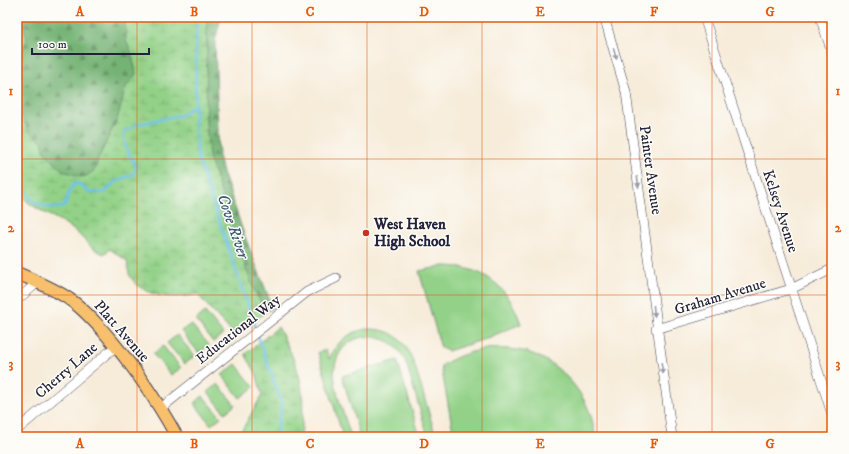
<svg xmlns="http://www.w3.org/2000/svg" width="849" height="454" font-family="'IM FELL DW Pica',serif">
<style>
.grass{fill:#92d187;stroke:#5a7a61}
.forest{fill:url(#forest-firs);stroke:#4c6a58}
.wetland{fill:url(#wetland-marsh);stroke:#5a7a61}
.lines{fill:none;stroke-linecap:round;stroke-linejoin:round}
.stream{stroke:#6fc2eb;stroke-width:2.5}
.minor-casing{stroke:#424053;stroke-width:10}
.major-casing{stroke:#424053;stroke-width:14}
.minor{stroke:#fff;stroke-width:9}
.major{stroke:#f8bf6c;stroke-width:12}
.oneway{fill:#9c9ca7}
.grid{fill:none;stroke:#e8590c;stroke-width:1;stroke-opacity:0.55}
.poi-dot{fill:#c8321e;stroke:#fdfcf7;stroke-width:1.5}
.labels{text-anchor:middle;stroke-width:3;stroke-linejoin:round;paint-order:stroke}
.street-label{font-size:15px;fill:#22223b;stroke:#fdfcf7}
.poi-label{font-size:15px;font-weight:bold;fill:#22223b;stroke:#fdfcf7;text-anchor:start}
.water-label{font-size:16px;font-style:italic;fill:#3d5a79;stroke:#fdfcf7}
.neatline{fill:none;stroke:#e8590c;stroke-width:1.5}
.grid-label{font-size:13px;text-anchor:middle;font-weight:bold;fill:#e8590c}
</style>
<defs>
<pattern id="forest-firs" width="22" height="20" patternUnits="userSpaceOnUse"><rect width="22" height="20" fill="#75b374"/><path d="M5 1l3.5 6h-7zM16 11l3.5 6h-7z" fill="#609160"/></pattern>
<pattern id="wetland-marsh" width="20" height="14" patternUnits="userSpaceOnUse"><rect width="20" height="14" fill="#92d187"/><path d="M1 5h8M5 5V1M11 12h8M15 12V8" fill="none" stroke="#7eb375"/></pattern>
</defs>
<rect width="100%" height="100%" fill="#fdfcf7"/>
<filter id="ink" filterUnits="userSpaceOnUse"><feTurbulence type="fractalNoise" baseFrequency=".025" numOctaves="2"/><feDisplacementMap in="SourceGraphic" scale="8" xChannelSelector="R" yChannelSelector="G"/><feConvolveMatrix kernelMatrix="1 2 1 2 8 2 1 2 1" color-interpolation-filters="sRGB"/></filter>
<filter id="wash" filterUnits="userSpaceOnUse"><feTurbulence type="fractalNoise" baseFrequency=".012" numOctaves="4" result="noise"/><feDisplacementMap in="SourceGraphic" scale="16" xChannelSelector="R" yChannelSelector="G"/><feGaussianBlur stdDeviation="0.9" result="paint"/><feColorMatrix in="noise" values="0 0 0 0 0 0 0 0 0 0 0 0 0 0 0 0 0 1.4 0 .05"/><feComposite in="paint" operator="in"/></filter>
<g filter="url(#wash)">
<rect width="100%" height="100%" fill="#f7ecda"/>
<path class="grass" d="M444,266C484,266 509,287 521,324L482,340L448,351L441,348L419,271Z
M205,312L223,334L213,342L196,320Z
M191,324L209,345L199,353L181,331Z
M365,329C405,327 412,355 421,386C426,403 431,420 436,437H428L406,363C393,328 342,327 335,366C331,385 346,418 351,437H343L318,352L326,350L329,359C336,342 348,333 365,329Z
M177,335L195,356L185,364L167,343Z
M163,346L181,368L171,375L153,354Z
M494,348C505,349 516,349 527,352C563,363 593,400 595,437H454L441,366C458,355 474,350 494,348Z
M397,360L420,437H360L342,376Z
M236,364L254,387L240,398L222,375Z
M218,384L235,405L225,413L208,392Z
M203,396L221,417L211,425L194,403Z"/>
<path class="forest" d="M22,17H125L126,41L131,50L136,74L126,87L117,120L99,157L94,171L86,176L80,177L62,170L45,153L42,141L32,136L21,117L17,102V60L25,32Z
M207,17H221L215,42L219,160L245,237L273,308L267,311L258,298L250,280L209,157L206,122Z"/>
<path class="wetland" d="M17,17H22L27,40L17,60Z
M125,17H207L206,122L209,157L250,280L258,298L267,311L235,336L197,294C175,299 144,299 130,276C128,273 128,265 127,261L110,249L104,254C86,246 88,242 75,231C57,215 30,211 17,190V102C24,119 24,132 42,141L45,153L62,170L80,177L86,176L94,171L99,157L117,120L126,87L136,74L131,51L126,41Z
M278,327C301,371 306,386 301,437H238L262,395L256,373L245,354Z"/>
<g class="lines">
<path class="stream" d="M197,17L195,124L198,159L256,329
M17,163C19,171 25,192 30,198C38,206 55,210 65,206L69,192L75,183L81,185L88,192L104,193L115,182L134,174L136,167C131,155 120,144 125,131L139,124L181,115L195,105
M257,333L282,404L276,437"/>
</g>
</g>
<g filter="url(#ink)">
<g class="lines">
<defs>
<path id="minor" d="M604,17L626,92L672,437
M704,17L832,414
M820,17L832,52
M17,300L38,282
M656,329L791,289L832,269
M161,408L307,292L336,278
M17,430L116,346"/>
<path id="major" d="M17,273C35,281 53,288 69,299C83,308 93,320 104,332C133,365 156,399 177,437"/>
</defs>
<use href="#minor" class="minor-casing"/>
<use href="#major" class="major-casing"/>
<use href="#minor" class="minor"/>
<use href="#major" class="major"/>
</g>
<defs><path id="oneway-solid" d="M-6-.8H1V-3.2L6.5 0L1 3.2V.8H-6Z"/></defs>
<g class="oneway">
<use href="#oneway-solid" transform="translate(615 54) rotate(74)"/>
<use href="#oneway-solid" transform="translate(638 182) rotate(82)"/>
<use href="#oneway-solid" transform="translate(654 311) rotate(84)"/>
<use href="#oneway-solid" transform="translate(662 368) rotate(82)"/>
</g>
</g>
<path class="grid" d="M137,17V437M252,17V437M367,17V437M482,17V437M597,17V437M712,17V437M17,159H832M17,295H832"/>
<circle class="poi-dot" cx="366" cy="233" r="4"/>
<g class="labels">
<g class="street-label">
<text transform="translate(651 170) rotate(82)" y="5">Painter Avenue</text>
<text transform="translate(781 211) rotate(72)" y="5">Kelsey Avenue</text>
<text transform="translate(720 296) rotate(-17)" y="5">Graham Avenue</text>
<text transform="translate(238 329) rotate(-38)" y="5">Educational Way</text>
<text transform="translate(122 331) rotate(49)" y="5">Platt Avenue</text>
<text transform="translate(66 370) rotate(-41)" y="5">Cherry Lane</text>
</g>
<g class="poi-label">
<text x="374" y="229">West Haven<tspan x="374" dy="17">High School</tspan></text>
</g>
<g class="water-label">
<text transform="translate(234 226) rotate(71)" y="6">Cove River</text>
</g>
</g>
<rect width="849" height="454" fill="none" stroke="#fdfcf7" stroke-width="44"/>
<path d="M32 48v6h117v-6" fill="none" stroke="#22223b" stroke-width="2"/>
<text x="38" y="48" font-size="12" fill="#22223b" stroke="#fdfcf7" stroke-width="3" paint-order="stroke">100 m</text>
<rect x="22" y="22" width="805" height="410" class="neatline"/>
<g class="grid-label">
<text x="80" y="16">A</text>
<text x="194" y="16">B</text>
<text x="310" y="16">C</text>
<text x="424" y="16">D</text>
<text x="540" y="16">E</text>
<text x="654" y="16">F</text>
<text x="770" y="16">G</text>
<text x="11" y="95">1</text>
<text x="838" y="95">1</text>
<text x="11" y="232">2</text>
<text x="838" y="232">2</text>
<text x="11" y="368">3</text>
<text x="838" y="368">3</text>
<text x="80" y="448">A</text>
<text x="194" y="448">B</text>
<text x="310" y="448">C</text>
<text x="424" y="448">D</text>
<text x="540" y="448">E</text>
<text x="654" y="448">F</text>
<text x="770" y="448">G</text>
</g>
</svg>
